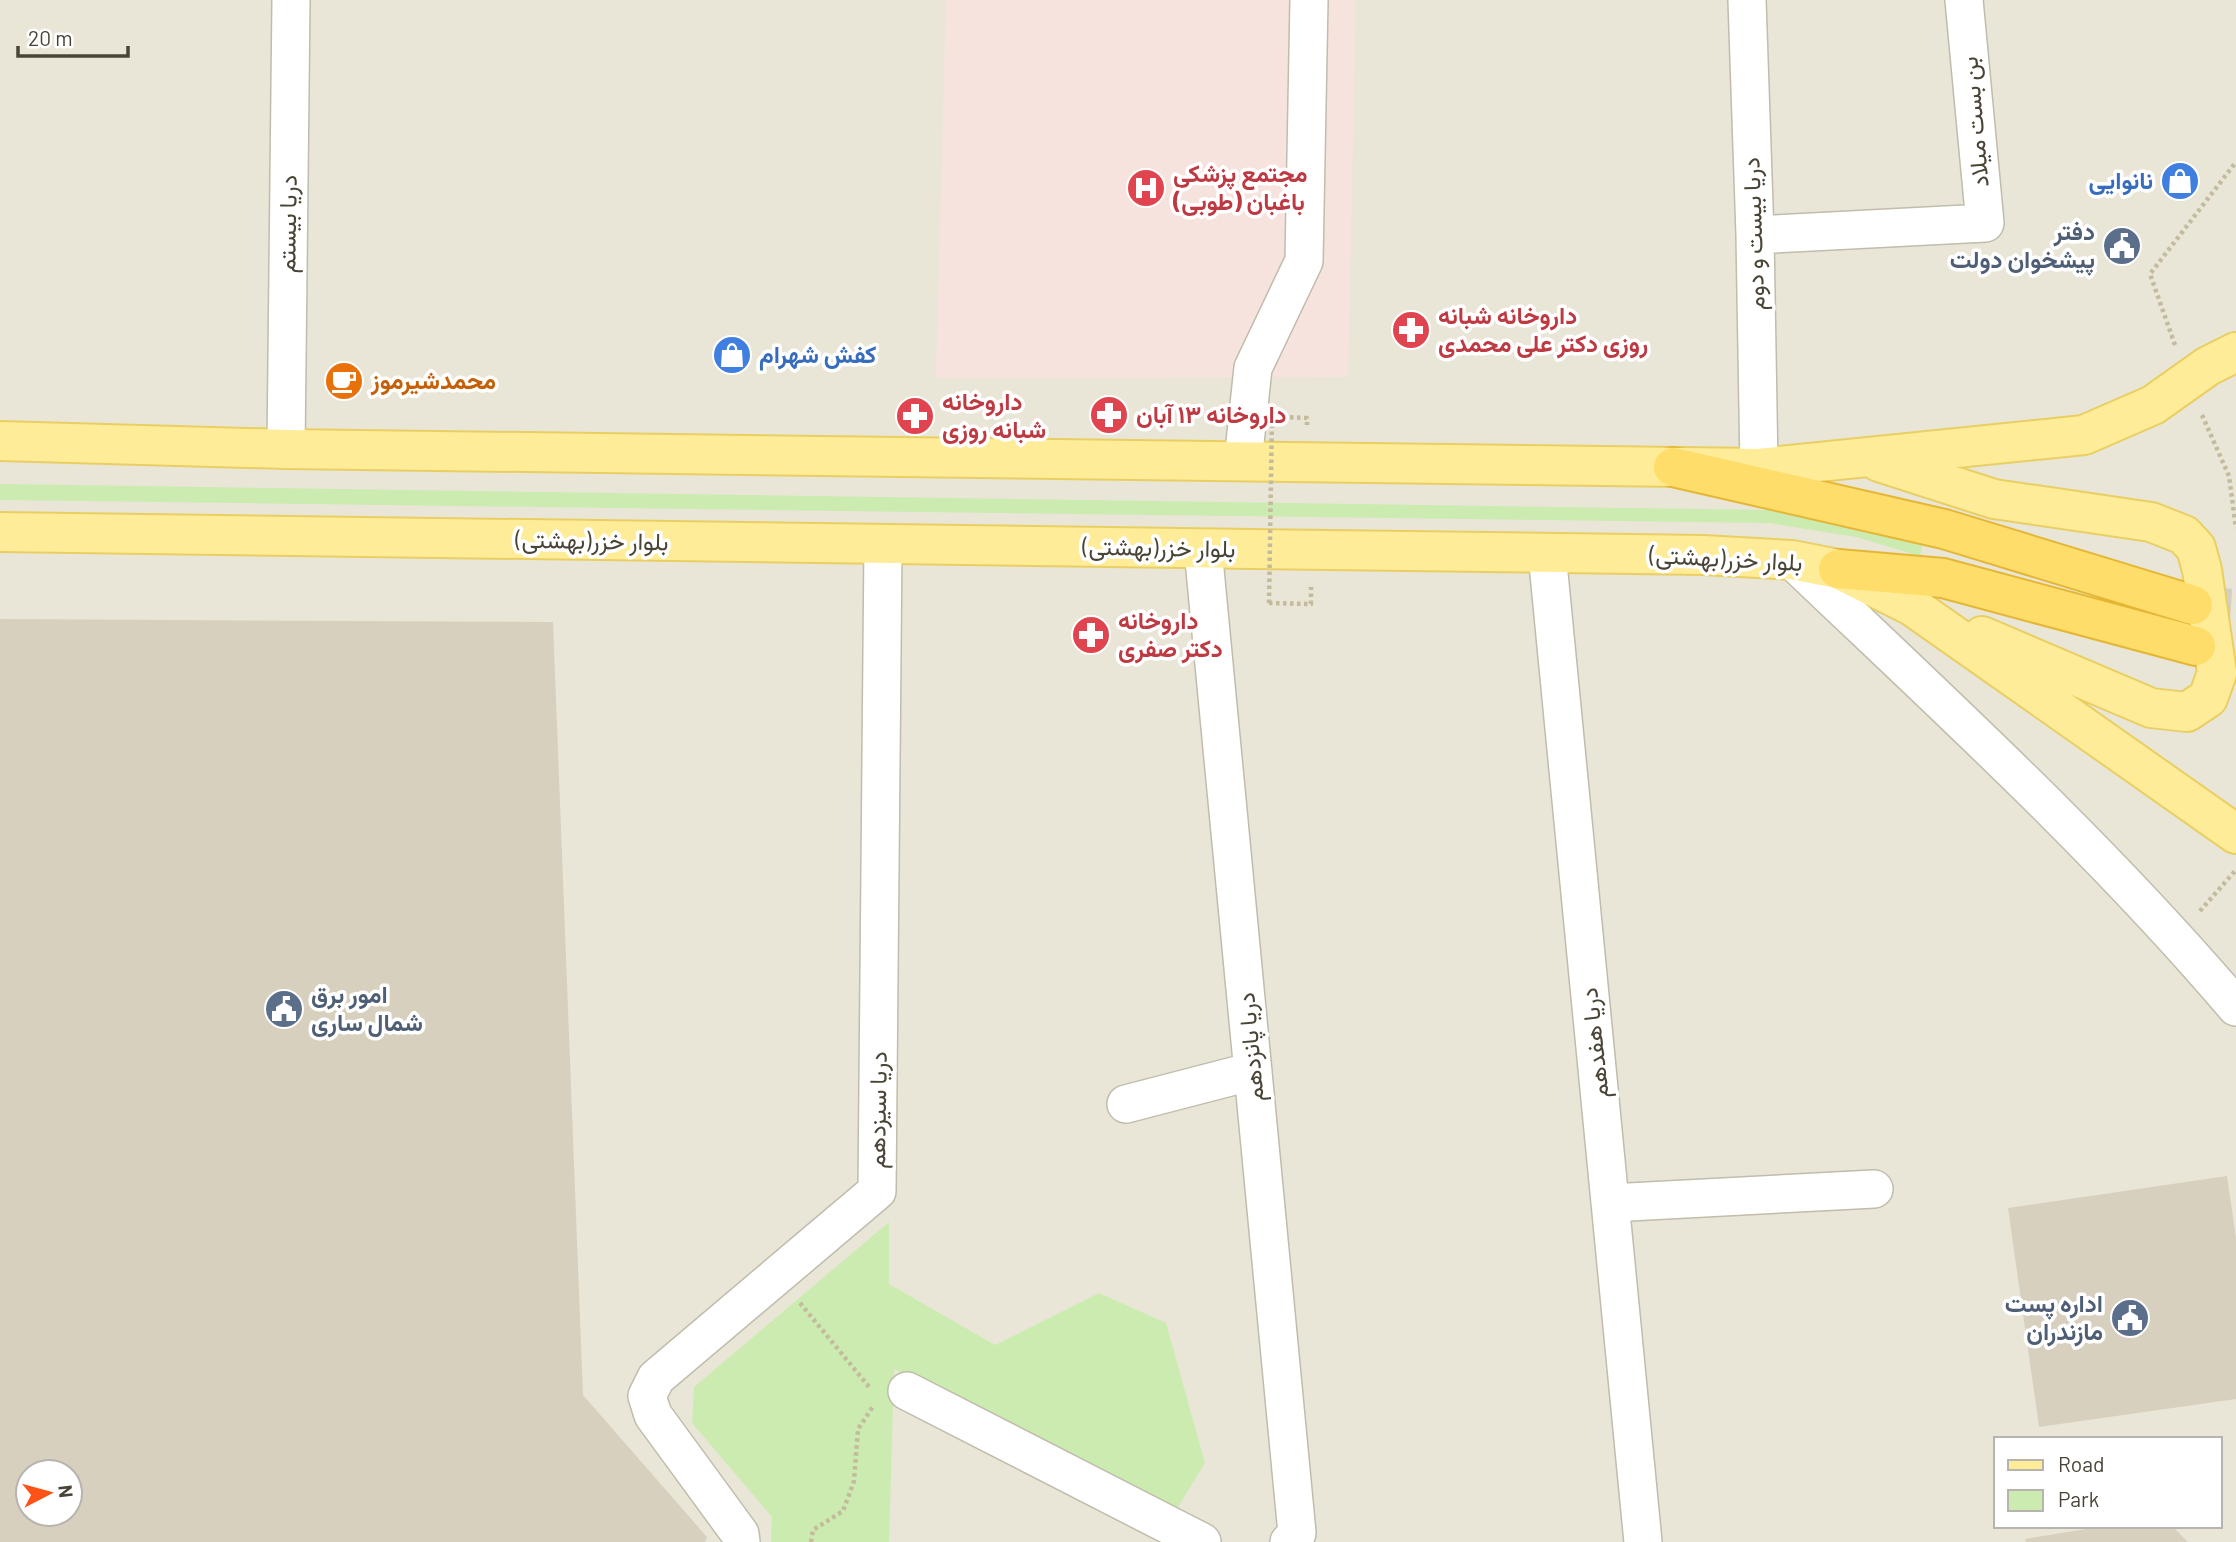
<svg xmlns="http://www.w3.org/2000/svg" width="2236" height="1542" font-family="Barlow,Vazirmatn,sans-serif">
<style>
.residential{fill:#e9e6d7;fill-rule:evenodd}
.medical{fill:#f6e3dd}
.green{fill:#cbebb1}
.building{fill:#d8d0be;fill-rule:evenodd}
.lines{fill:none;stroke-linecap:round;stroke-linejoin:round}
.highway-tunnel{stroke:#d3d0c5;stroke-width:38;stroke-dasharray:38 19;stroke-linecap:butt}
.minor-casing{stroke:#c1bcab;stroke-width:40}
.major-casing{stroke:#e9cf63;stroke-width:42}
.highway-casing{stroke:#e5b634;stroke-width:42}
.path{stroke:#c4ba9c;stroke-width:4.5;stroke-dasharray:3.5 3.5;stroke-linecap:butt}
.minor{stroke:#fff;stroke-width:37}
.major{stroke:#ffec99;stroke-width:38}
.highway{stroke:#ffdd6b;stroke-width:38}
.path-bridge{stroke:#c4ba9c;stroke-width:4.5;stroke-dasharray:3.5 3.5;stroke-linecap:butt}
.labels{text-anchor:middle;stroke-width:7;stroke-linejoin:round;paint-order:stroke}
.street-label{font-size:24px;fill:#4a4437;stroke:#fff}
.health-label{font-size:24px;font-weight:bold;fill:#be3a42;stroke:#fff;text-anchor:start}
.shop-label{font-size:24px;font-weight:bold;fill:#366cbe;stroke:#fff;text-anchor:end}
.service-label{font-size:24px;font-weight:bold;fill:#4e5e75;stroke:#fff;text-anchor:end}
.food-label{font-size:24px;font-weight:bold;fill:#c56008;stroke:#fff;text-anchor:start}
</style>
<rect width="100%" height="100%" fill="#f5f3e9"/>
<path class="residential" d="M0,0H2236V1542H0ZM1996,1439H2220V1526H1996ZM28,1472H70V1514H28Z"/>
<path class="medical" d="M946,0H1356L1348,377L936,378Z"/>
<path class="green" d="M0,484L1768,510L1858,522L1923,543L1920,556L1856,537L1769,523L0,500Z
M889,1222V1284L995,1345L1099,1293L1166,1323L1205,1463L1176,1510L894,1369L889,1542H771L772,1517L692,1423L694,1387Z"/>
<path class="building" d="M0,619L553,622L583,1395L707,1537L705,1542H0ZM28,1472H70V1514H28Z
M2227,1176L2236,1238V1399L2039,1427L2008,1208Z
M2105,1526H2172L2188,1542H2026L2025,1539Z"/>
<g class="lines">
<path class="highway-tunnel" d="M2193,605L2236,608"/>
<defs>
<path id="minor" d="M1747,0L1755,235L1759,468
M1755,235L1985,223L1964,0
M286,449L291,0
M1243,461L1253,368L1304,261L1309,0
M1203,549L1297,1533L1289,1542
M1547,553L1643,1542
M1792,560C1944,705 2100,847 2236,1007
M1126,1104L1253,1071
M1610,1203L1874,1189
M907,1391L1202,1542
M741,1542L740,1534L653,1415L647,1396L656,1378L877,1191L883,545"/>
<path id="major" d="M0,441L286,449L1759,468L2084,435L2153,405L2208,366L2236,352
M1879,462L1994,499L2151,522L2184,535L2196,548L2202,570L2217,673L2208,698L2187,712L2151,708L1982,636
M0,532L1703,555L1792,560L1838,569L1912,606L2236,834"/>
<path id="highway" d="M1673,467L1944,529L2193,605
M1838,569L1943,578L2196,646"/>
</defs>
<use href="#minor" class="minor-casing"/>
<use href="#major" class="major-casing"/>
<use href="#highway" class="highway-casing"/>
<path class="path" d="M2175,345L2150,274L2236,162
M2202,415L2229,476L2236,528
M1283,417L1307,418V425
M1269,603L1311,604V587
M2200,911L2235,871
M800,1303L870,1388
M811,1542L813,1530L843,1511L854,1481L858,1429L874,1405"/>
<use href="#minor" class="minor"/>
<use href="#major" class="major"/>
<use href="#highway" class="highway"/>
<path class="path-bridge" d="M1269,603L1272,417"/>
</g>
<defs>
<symbol id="shop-disc" viewBox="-11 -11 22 22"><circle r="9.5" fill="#3f7fe0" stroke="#fff"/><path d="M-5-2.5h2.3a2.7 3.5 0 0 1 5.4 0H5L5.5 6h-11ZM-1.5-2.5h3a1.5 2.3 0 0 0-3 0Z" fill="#fff"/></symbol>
<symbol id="hospital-disc" viewBox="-11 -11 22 22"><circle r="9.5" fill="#e0444e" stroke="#fff"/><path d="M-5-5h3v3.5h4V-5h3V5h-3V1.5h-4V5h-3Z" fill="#fff"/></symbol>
<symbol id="civic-disc" viewBox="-11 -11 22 22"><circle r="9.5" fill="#5c6f8a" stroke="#fff"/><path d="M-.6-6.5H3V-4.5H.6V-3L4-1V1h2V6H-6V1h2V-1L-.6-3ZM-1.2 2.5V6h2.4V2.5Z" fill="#fff"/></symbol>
<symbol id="pharmacy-disc" viewBox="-11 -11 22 22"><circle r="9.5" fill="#e0444e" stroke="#fff"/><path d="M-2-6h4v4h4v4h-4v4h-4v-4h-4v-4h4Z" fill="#fff"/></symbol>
<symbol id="cafe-disc" viewBox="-11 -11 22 22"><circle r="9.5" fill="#e8710a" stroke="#fff"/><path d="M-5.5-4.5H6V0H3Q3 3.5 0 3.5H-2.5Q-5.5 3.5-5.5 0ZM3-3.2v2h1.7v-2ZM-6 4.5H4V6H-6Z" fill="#fff"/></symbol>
</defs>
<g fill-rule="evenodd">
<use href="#shop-disc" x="2158" y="159" width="44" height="44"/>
<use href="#hospital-disc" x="1124" y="166" width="44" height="44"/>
<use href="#civic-disc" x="2100" y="224" width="44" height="44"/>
<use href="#pharmacy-disc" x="1389" y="308" width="44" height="44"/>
<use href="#shop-disc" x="710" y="333" width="44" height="44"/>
<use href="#cafe-disc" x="322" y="359" width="44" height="44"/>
<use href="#pharmacy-disc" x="1087" y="393" width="44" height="44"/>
<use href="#pharmacy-disc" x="893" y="394" width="44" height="44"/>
<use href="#pharmacy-disc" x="1069" y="613" width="44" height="44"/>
<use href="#civic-disc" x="262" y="987" width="44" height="44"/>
<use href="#civic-disc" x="2108" y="1296" width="44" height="44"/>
</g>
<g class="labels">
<g class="street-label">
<text transform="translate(1975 122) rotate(-95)" y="8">بن بست میلاد</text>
<text transform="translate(288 224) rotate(-89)" y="8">دریا بیستم</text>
<text transform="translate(1754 234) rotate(-92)" y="8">دریا بیست و دوم</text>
<text transform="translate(592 541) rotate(1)" y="8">بلوار خزر(بهشتی)</text>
<text transform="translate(1159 548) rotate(1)" y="8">بلوار خزر(بهشتی)</text>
<text transform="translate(1726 559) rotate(3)" y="8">بلوار خزر(بهشتی)</text>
<text transform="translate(1595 1043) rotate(-96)" y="8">دریا هفدهم</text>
<text transform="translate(1251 1047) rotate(-95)" y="8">دریا پانزدهم</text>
<text transform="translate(878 1110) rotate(-89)" y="8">دریا سیزدهم</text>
</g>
<g class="health-label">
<text x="1173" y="182">مجتمع پزشکی<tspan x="1173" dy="28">باغبان (طوبی)</tspan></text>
<text x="1438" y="324">داروخانه شبانه<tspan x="1438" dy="28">روزی دکتر علی محمدی</tspan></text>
<text x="942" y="410">داروخانه<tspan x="942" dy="28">شبانه روزی</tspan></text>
<text x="1136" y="423">داروخانه ١٣ آبان</text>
<text x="1118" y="629">داروخانه<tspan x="1118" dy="28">دکتر صفری</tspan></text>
</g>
<g class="shop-label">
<text x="2153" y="189">نانوایی</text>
<text x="759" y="363" text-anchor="start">کفش شهرام</text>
</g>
<g class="service-label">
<text x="2095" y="240">دفتر<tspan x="2095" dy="28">پیشخوان دولت</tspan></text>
<text x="311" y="1003" text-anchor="start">امور برق<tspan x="311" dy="28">شمال ساری</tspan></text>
<text x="2103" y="1312">اداره پست<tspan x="2103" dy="28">مازندران</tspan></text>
</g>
<g class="food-label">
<text x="371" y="389">محمدشیرموز</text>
</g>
</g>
<rect x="1994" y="1437" width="228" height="91" fill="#ffffff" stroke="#b7b4af" stroke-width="2"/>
<rect x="2008" y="1460" width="35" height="10" fill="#ffec99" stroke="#b7b4af" stroke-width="2"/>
<text x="2058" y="1472" font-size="21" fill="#4a4437">Road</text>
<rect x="2008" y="1490" width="35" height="21" fill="#cbebb1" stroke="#b7b4af" stroke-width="2"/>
<text x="2058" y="1507" font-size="21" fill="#4a4437">Park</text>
<g transform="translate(49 1493) rotate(84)"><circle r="33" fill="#ffffff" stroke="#b7b4af" stroke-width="2"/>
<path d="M0-5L12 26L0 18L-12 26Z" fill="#ff5217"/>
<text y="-10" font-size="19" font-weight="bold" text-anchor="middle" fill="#4a4437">N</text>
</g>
<path d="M18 46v10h110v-10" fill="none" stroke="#4a4437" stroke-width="3.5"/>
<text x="28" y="46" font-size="21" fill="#4a4437" stroke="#ffffff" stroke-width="5" paint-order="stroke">20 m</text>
</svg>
